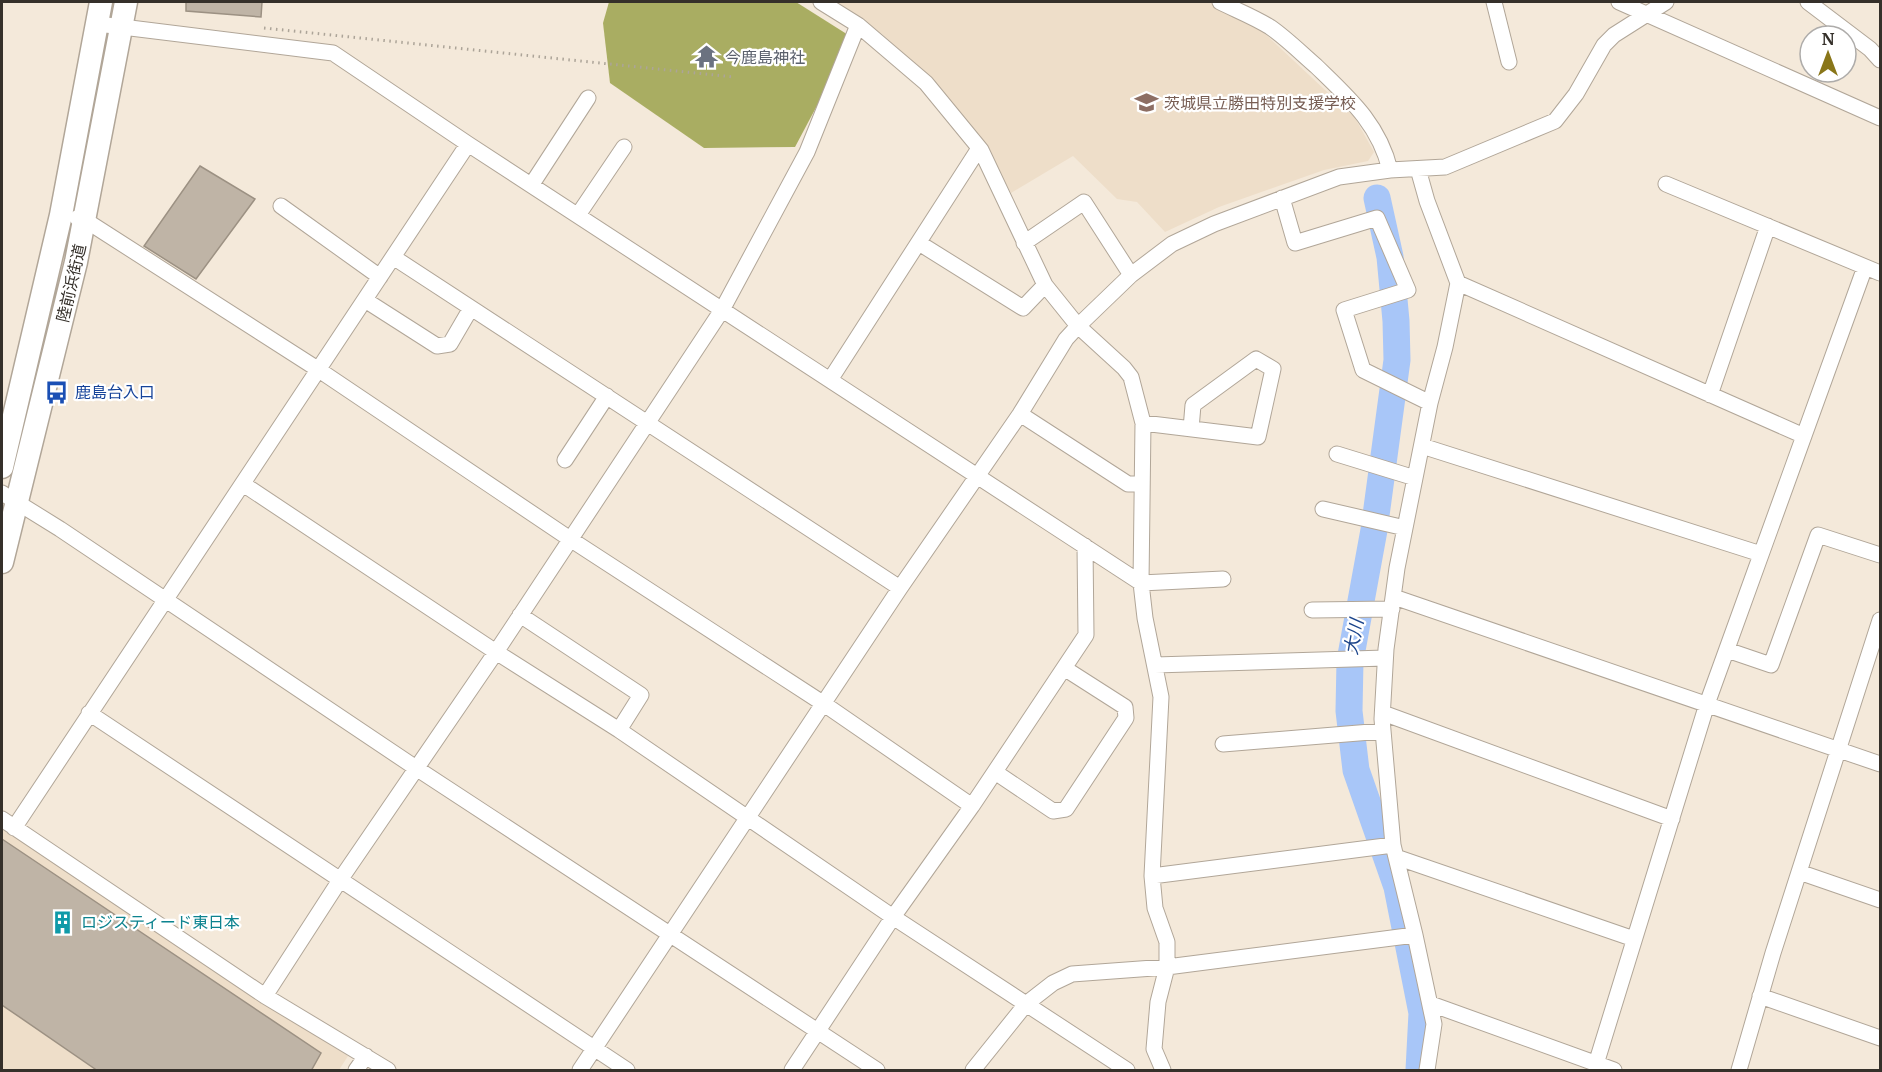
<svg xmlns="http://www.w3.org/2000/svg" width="1882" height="1072" font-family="Merriweather,'Noto Sans JP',serif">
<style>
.built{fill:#eedec9}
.forest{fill:#a9ad62}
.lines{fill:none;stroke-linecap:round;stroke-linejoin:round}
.river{stroke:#a8c6f8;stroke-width:27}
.building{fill:#bfb4a6;stroke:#9c9183;stroke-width:1.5}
.minor-casing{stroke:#b1a698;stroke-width:17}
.highway-casing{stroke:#b1a698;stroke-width:25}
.path{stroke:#aca498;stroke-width:3;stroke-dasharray:1.5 4.5;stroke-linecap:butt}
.minor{stroke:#fff;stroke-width:15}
.highway{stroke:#fff;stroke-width:22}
.labels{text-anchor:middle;stroke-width:4.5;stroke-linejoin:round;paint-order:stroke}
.worship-label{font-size:16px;fill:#5b616d;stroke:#fff;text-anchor:start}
.education-label{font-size:16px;fill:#785e54;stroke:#fff;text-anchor:start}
.street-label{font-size:16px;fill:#35302a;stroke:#fff}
.transit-label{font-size:16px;fill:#164399;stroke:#fff;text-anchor:start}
.culture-label{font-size:16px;fill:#0d838f;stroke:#fff;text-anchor:start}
.water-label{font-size:18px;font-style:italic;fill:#1b448b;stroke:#fff}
</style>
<rect width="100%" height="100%" fill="#f4e9da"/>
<path class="built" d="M834,2H1210L1262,31L1355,118L1374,152L1368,161L1324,170L1219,207L1165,232L1137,202L1117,199L1073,156L1011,193L984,143L941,88L882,34Z
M2,827L348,1056L339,1070H2Z"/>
<path class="forest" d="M609,2H796L853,38L795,147L704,148L610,83L603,23Z"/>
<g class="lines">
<path class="river" d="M1377,198L1390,257L1396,321L1397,360L1374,530L1350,661L1349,711L1356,770L1397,887L1422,1013L1419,1070"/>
</g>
<path class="building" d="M186,2H262L261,17L186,11Z
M200,166L255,199L196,279L144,246Z
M2,839L321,1053L311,1071H98L2,1005Z"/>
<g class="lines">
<defs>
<path id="minor" d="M1220,2C1236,10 1254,17 1270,27C1286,38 1301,53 1316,66C1349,98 1379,124 1390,170
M1494,2L1509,62
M1619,2L1880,118
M1808,2L1870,49L1880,60
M98,24L333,53L468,144L1141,583L1223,579
M858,25L926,83L981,150L1045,285L1078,326L1124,368L1131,377L1143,423L1141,583L1145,618L1161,697L1152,876L1155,908L1167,942V967L1158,1002L1154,1049L1163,1070
M1418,169L1427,201L1458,283L1445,347L1430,403L1397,568L1386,649L1382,719L1393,845L1415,935L1434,1024L1427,1070
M532,184L588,98
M1666,184L1880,273
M1282,198L1295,243L1377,218L1408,290L1344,310L1363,370L1430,403
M281,206L380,277
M578,215L624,147
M77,218L85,220L319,370L570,539L824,704L972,806
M919,243L1023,308L1045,285
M1024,243L1084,202L1131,275
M393,257L900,588
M1458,283L1804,436
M365,300L437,346L450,344L471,308
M830,380L976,153L981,150
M1710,395L1768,226
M1020,414L1128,484H1142
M1143,423L1258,437L1273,369L1256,359L1193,405L1191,429
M1422,446L1761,554
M1337,454L1415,478
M565,460L607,396
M243,484L496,652L619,730L893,917L1127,1070
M2,493L60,529L416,768L877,1070
M1323,509L1405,528
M1394,597L1880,764
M1312,610L1392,609
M520,615L641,695L619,730
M1727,650L1771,665L1818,535L1880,555
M1155,665L1385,658
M89,713L627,1070
M1383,713L1672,819
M1223,744L1383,731
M995,772L1053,811L1066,809L1126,718L1125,707L1064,668
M2,819L265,996L388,1070
M14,828L468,144
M1396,857L1634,939
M1799,872L1880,900
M1152,876L1393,845
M265,996L340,880L496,652L722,310L807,152L858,25L821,2
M1760,996L1880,1038
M1431,1004L1614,1070
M1596,1064L1707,704L1865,267
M356,1070L366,1056
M580,1070L900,588L1020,414L1066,339L1078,326L1131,275L1172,244L1214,224L1339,177L1390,170L1445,167L1555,121L1576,94L1604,45L1614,35L1666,2
M792,1070L893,917L972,806L1086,635L1085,546
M973,1070L1026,1004L1053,983L1072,974L1167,967L1415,935
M1739,1070L1773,953L1880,620"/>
<path id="highway" d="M2,467L61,215L101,2
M2,562L76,262L126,2"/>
</defs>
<use href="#minor" class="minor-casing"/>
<use href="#highway" class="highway-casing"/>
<path class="path" d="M264,28L734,77"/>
<use href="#minor" class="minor"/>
<use href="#highway" class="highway"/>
</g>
<defs>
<symbol id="temple-bare" viewBox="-9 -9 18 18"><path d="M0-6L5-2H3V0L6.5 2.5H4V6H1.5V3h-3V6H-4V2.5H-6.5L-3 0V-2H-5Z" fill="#6b7280" stroke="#fff" stroke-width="2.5" paint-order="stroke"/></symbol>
<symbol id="school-bare" viewBox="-9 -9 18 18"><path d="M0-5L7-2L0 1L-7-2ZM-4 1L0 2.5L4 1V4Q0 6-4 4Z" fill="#8d6e63" stroke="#fff" stroke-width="2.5" paint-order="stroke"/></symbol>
<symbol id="bus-bare" viewBox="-9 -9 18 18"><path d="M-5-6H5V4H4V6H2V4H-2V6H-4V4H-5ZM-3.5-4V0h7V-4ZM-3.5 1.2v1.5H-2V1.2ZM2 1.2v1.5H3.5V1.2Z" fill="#1a4fb4" stroke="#fff" stroke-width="2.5" paint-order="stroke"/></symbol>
<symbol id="building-bare" viewBox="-9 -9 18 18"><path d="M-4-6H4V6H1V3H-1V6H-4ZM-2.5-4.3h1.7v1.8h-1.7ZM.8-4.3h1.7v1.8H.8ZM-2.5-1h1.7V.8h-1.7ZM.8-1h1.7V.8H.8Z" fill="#0f9aa8" stroke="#fff" stroke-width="2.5" paint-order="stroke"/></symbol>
</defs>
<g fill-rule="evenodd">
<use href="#temple-bare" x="690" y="40" width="33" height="33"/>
<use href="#school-bare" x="1130" y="86" width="33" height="33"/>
<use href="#bus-bare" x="40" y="376" width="33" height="33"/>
<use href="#building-bare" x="46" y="906" width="33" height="33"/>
</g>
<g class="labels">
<g class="worship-label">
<text x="725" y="63">今鹿島神社</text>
</g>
<g class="education-label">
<text x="1164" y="109">茨城県立勝田特別支援学校</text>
</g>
<g class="street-label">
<text transform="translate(71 283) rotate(-77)" y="6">陸前浜街道</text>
</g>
<g class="transit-label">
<text x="75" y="398">鹿島台入口</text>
</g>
<g class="culture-label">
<text x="81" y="928">ロジスティード東日本</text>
</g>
<g class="water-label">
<text transform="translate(1354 637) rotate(-80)" y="6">大川</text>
</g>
</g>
<rect width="1882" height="1072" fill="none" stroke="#35302a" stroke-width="6"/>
<g transform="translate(1828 54)"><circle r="28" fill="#ffffff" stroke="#aeacaa" stroke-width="1.5"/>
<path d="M0-4.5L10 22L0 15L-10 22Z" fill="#897619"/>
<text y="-9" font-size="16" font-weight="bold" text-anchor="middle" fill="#35302a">N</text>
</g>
</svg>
